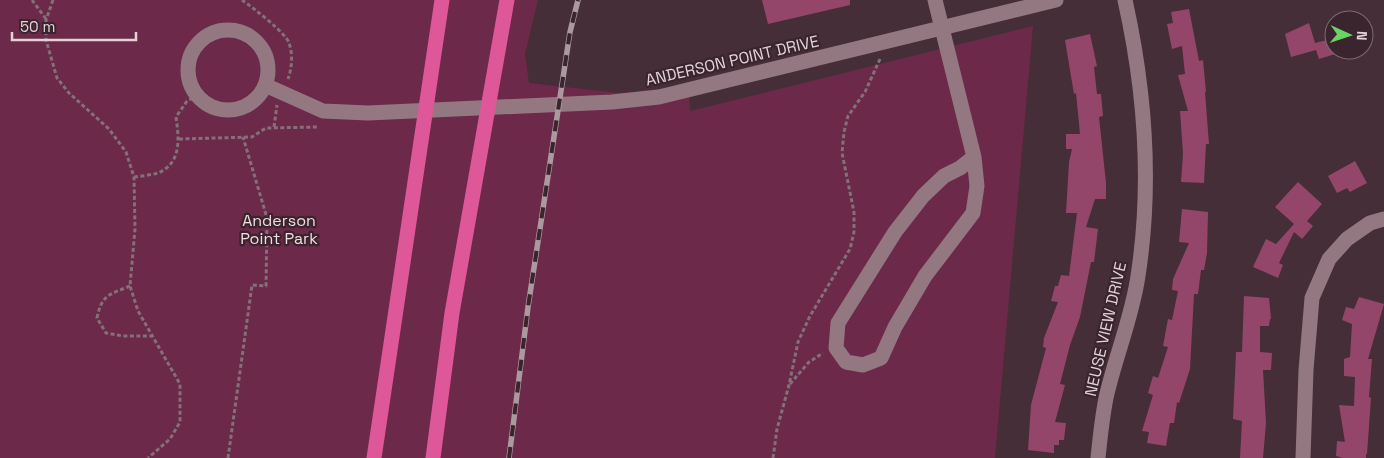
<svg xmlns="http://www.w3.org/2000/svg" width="1384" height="458" font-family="'Space Grotesk',sans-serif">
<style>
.green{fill:#6c2949}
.building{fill:#94466a}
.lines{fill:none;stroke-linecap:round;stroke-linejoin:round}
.path{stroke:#847078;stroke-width:3;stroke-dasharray:4 2.5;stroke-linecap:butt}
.minor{stroke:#937882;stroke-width:15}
.highway{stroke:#dd5799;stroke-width:15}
.rail-casing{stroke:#ab99a0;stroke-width:5.5}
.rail{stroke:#3a242d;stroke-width:4;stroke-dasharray:11;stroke-linecap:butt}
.labels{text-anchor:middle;stroke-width:4.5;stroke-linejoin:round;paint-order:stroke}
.street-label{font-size:16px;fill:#e2d2d8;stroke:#3a242d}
.park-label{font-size:16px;fill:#f2dae3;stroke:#3a242d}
</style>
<rect width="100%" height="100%" fill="#452e37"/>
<path class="green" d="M0,0H538L525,54L529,83L619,93L689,86L690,111L1033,26L995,458H0Z"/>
<path class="building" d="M762,0H850V5L768,24Z
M1189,9L1199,61L1203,60L1206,92H1205L1209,144H1206L1204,183L1181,182L1183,154L1180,111H1188L1178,75L1185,74L1182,46L1172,49L1167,24L1173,23L1171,12Z
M1309,23L1315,43L1331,39L1335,54L1319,59L1316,50L1291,57L1285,34Z
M1090,34L1097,66L1094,67L1097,94H1101L1103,116L1099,117L1106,183V199H1095L1086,227L1098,229L1094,262H1091L1080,317L1070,345L1060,384L1065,385L1055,422L1066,423L1064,440H1059V445H1054V453L1028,450L1031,405L1046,348L1043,347L1044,338L1058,302L1051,301L1055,286H1058L1061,275L1069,276L1077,213H1066L1069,162L1072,149H1066V134H1080L1076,93L1074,94L1065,40Z
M1355,161L1367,183L1350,192L1347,188L1337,193L1328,176Z
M1298,182L1322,204L1307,221L1313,226L1302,239L1294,232L1279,263L1283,265L1278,278L1253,267L1266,239L1276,244L1294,224L1275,207Z
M1182,209L1208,212L1207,253L1204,270H1201L1198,294H1194L1190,369L1179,403L1177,402L1174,423H1170L1166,446L1147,443L1149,432L1142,431L1153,395L1148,393L1153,376L1158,378L1168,347L1163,346L1168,319L1172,320L1178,291L1172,290L1173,279L1189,243L1179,242Z
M1244,296L1269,298L1271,319H1270L1269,326H1260V352L1272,353L1271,370H1263L1266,423L1263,458H1240L1242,421L1233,419L1236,352H1242Z
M1359,297L1384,304L1368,359H1372L1369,397L1371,398L1367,454H1366V458H1343L1336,456L1337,441L1345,442L1339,405L1354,406L1355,377L1344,376V359L1350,357L1352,324L1342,320L1346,307L1354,309Z"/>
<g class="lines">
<path class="path" d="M32,0L46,19
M53,0L46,20V40L57,78L69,93L109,129L126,152L134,177L135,229L130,286L138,311L180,384V422L170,439L148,458
M242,0C252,7 286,33 289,43C293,54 292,68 288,79
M274,127L277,105
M179,139L252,137L266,128L318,127
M134,177C142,176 151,175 158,173C182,163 179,138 176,117L187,101L197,96
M130,286C109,295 102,294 97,318L106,333L123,336H152
M790,384L809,362L823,353
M228,458L252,285L266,286L267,218L243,137
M773,458L777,429L789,385L798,342L810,316L850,249L854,232V212L842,153L844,132L848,116L865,92L880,59"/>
<path class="minor" d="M935,0L974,157L977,186L973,213L925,276L895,327L881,358L863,365L846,362L836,348L838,323L895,232L923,196L944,176L960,168L974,157
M188 70a40 40 0 1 1 80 0a40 40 0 1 1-80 0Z
M265,85L323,111L368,113L612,102L659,97L1056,0
M1098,458C1100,438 1102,418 1106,398C1115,357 1132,318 1138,276C1152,185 1145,90 1125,0
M1303,458L1306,370L1312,298L1329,259L1347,239L1370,223L1384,219"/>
<path class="highway" d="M374,458L442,0
M433,458L452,313L507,0"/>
<defs>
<path id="rail" d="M509,458L528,307L570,32L578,0"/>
</defs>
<use href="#rail" class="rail-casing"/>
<use href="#rail" class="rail"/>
</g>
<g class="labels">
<g class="street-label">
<text transform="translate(732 60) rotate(-13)" y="6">ANDERSON POINT DRIVE</text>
<text transform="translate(1105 329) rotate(-77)" y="6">NEUSE VIEW DRIVE</text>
</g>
<g class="park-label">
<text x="279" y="226">Anderson<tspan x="279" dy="18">Point Park</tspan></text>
</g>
</g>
<g transform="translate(1349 35) rotate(93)"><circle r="24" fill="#3a242d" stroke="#7d6a71"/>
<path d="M0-4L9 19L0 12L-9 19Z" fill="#69d465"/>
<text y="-8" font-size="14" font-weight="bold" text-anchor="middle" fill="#e2d2d8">N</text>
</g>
<path d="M12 32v8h124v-8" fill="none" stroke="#e2d2d8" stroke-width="2.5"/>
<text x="20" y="32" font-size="15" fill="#e2d2d8" stroke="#3a242d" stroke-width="4" paint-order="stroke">50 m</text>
</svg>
